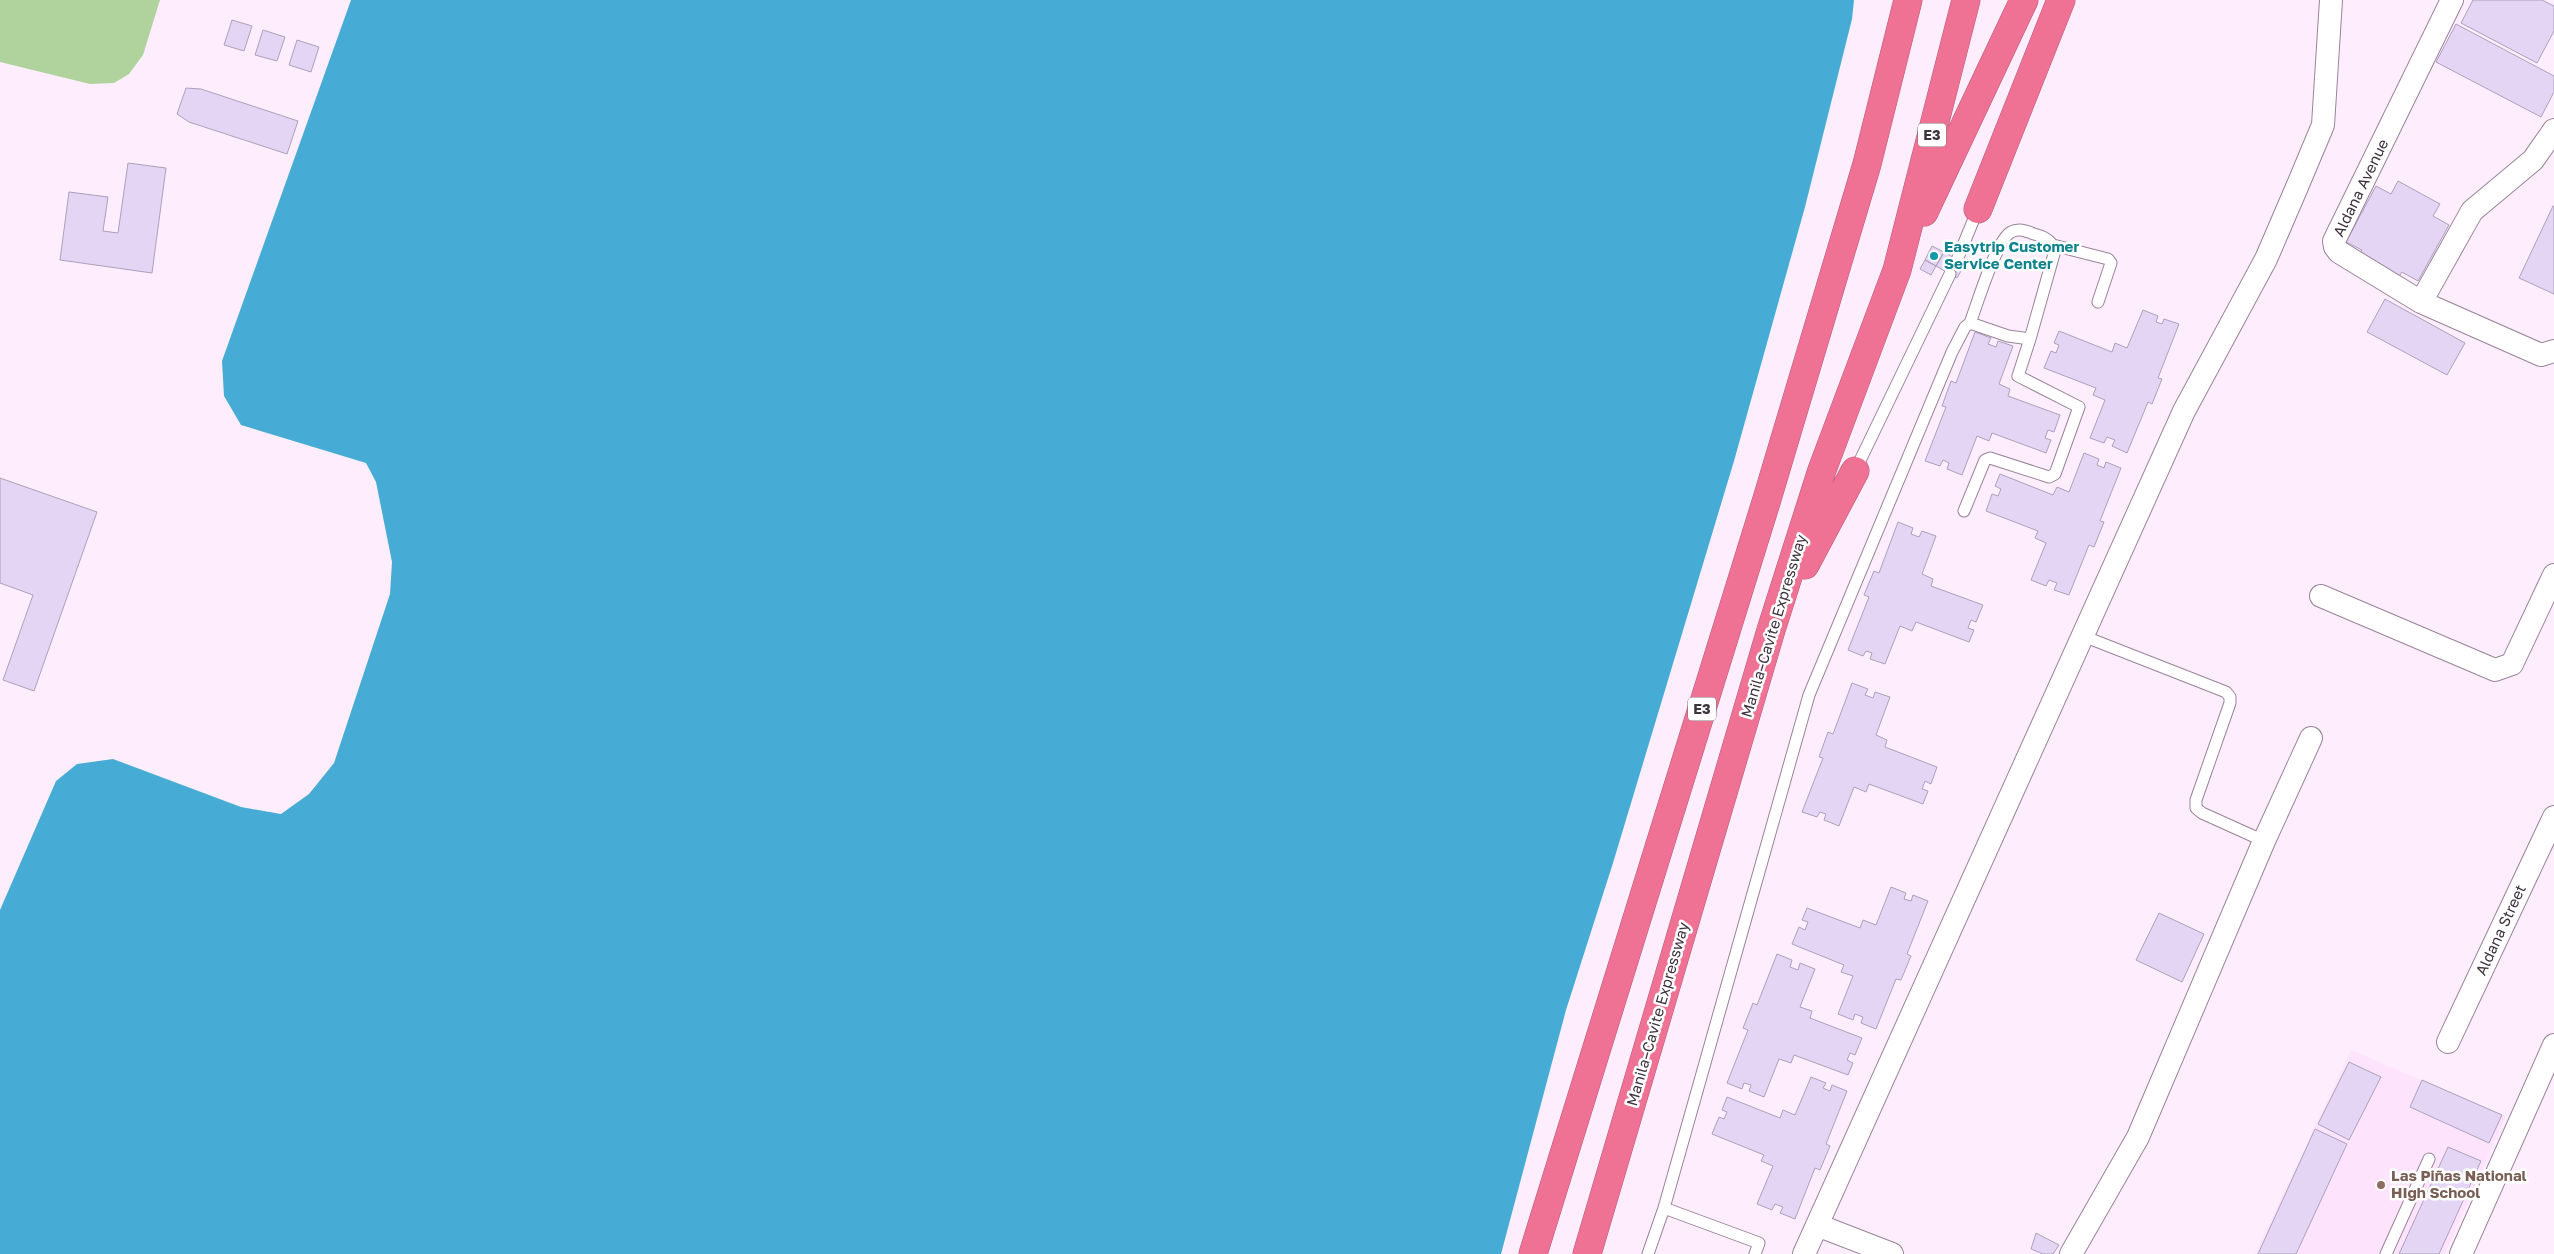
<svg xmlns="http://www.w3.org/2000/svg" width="2554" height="1254" font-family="'Golos Text',sans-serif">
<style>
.built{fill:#fde4fc}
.green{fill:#b0d39e}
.water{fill:#47acd5}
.building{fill:#e3d5f3;stroke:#ada0bb}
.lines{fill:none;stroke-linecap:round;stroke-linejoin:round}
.lane-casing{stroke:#9a839a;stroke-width:13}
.street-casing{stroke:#9a839a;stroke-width:24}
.highway-casing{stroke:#b15c76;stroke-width:29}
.lane{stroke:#fff;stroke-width:11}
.street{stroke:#fff;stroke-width:22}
.highway{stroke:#ef7194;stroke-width:28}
.culture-dot{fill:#0f9aa8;stroke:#fff;stroke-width:2}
.education-dot{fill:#8d6e63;stroke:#fff;stroke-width:2}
.labels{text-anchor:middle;stroke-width:5;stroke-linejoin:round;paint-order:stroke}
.shield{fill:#fff;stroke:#787177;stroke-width:1}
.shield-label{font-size:14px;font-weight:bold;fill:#3e343d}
.street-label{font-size:15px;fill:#3e343d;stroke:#fff}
.culture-label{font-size:15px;font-weight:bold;fill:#0d838f;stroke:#fff;text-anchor:start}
.education-label{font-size:15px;font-weight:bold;fill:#785e54;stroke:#fff;text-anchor:start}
</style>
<rect width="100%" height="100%" fill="#feeefd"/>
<path class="built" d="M2351,1050L2506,1116L2445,1254H2255Z"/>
<path class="green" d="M0,0H160L143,55L129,74L114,83L90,84L0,62Z"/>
<path class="water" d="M351,0H1854L1852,19L1805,207L1734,461L1613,863L1566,1010L1501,1254H0V910L56,781L77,764L113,759L241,807L281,814L309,794L334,763L390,594L392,562L376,482L366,463L241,425L224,396L222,361Z"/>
<path class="building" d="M2473,0H2542L2554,6V31L2537,63L2461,23Z
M232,20L252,26L244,51L224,45Z
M2456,24L2554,76V92L2541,117L2436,62Z
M263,30L285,37L277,61L255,55Z
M297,40L319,47L311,72L289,65Z
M186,88L201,89L298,121L287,154L189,122L177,114Z
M128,163L166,168L152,273L60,260L69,192L108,197L103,231L118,233Z
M2398,181L2440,204L2433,216L2449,225L2418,281L2402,272L2398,278L2358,257L2362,250L2346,242L2376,186L2391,194Z
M2553,206H2554V294L2519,278Z
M1932,246L1944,252L1936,266L1925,260Z
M1944,252L1965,264L1957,278L1936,266Z
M1925,260L1936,266L1931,275L1920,269Z
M2385,299L2465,343L2447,375L2367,332Z
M2143,310L2158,316L2156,322L2162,324L2164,319L2179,324L2158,378L2162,379L2152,404L2148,402L2127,453L2112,446L2115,440L2107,437L2104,443L2090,438L2105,400L2093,395L2096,388L2044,368L2051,351L2056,353L2059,345L2054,343L2059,331L2112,352L2115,343L2127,348Z
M1975,332L1991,338L1988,344L1996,347L1998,341L2013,346L1999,384L2010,389L2008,396L2060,415L2054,432L2048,430L2045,438L2051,440L2046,453L1992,433L1989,441L1977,436L1962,475L1947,469L1949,463L1943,460L1940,466L1925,461L1946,407L1942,406L1951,381L1956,383Z
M2084,453L2099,459L2097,465L2104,468L2106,462L2121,468L2100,521L2104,522L2094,547L2089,545L2069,595L2054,590L2057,583L2049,580L2046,586L2031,580L2046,543L2035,538L2038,531L1986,511L1992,494L1998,496L2001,489L1995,486L2000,474L2053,495L2057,487L2069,492Z
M0,478L97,512L34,691L3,680L33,595L0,583Z
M1898,522L1913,528L1911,534L1919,537L1922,531L1936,536L1922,574L1933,579L1931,586L1983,605L1976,622L1971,620L1968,628L1974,630L1969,642L1916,622L1912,631L1900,626L1885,664L1870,659L1872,653L1866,651L1863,656L1848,650L1869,597L1864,595L1874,571L1879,573Z
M1852,683L1868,689L1865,695L1873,698L1875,692L1890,697L1876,735L1887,740L1885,747L1937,767L1931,784L1925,781L1922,789L1928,791L1923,804L1869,784L1866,792L1854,787L1839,826L1824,820L1826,814L1820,812L1817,817L1802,812L1823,758L1819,757L1828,732L1833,734Z
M1891,887L1906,893L1904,899L1911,901L1913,895L1928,901L1907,954L1911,956L1901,980L1896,979L1876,1029L1861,1023L1863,1017L1855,1014L1853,1020L1838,1014L1853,976L1841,972L1844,965L1792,944L1799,927L1805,930L1808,922L1802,920L1807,908L1860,928L1863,920L1876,925Z
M2159,913L2204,934L2182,982L2136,960Z
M1777,954L1792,960L1790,967L1798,970L1800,963L1815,969L1800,1007L1812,1011L1810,1018L1862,1038L1855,1055L1850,1053L1847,1060L1853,1063L1848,1075L1794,1055L1791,1063L1779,1059L1764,1097L1749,1091L1751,1085L1744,1083L1742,1089L1727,1083L1748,1030L1743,1028L1753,1003L1757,1005Z
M2349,1062L2381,1077L2349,1140L2318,1124Z
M1811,1077L1826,1083L1823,1088L1830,1091L1832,1085L1847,1091L1826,1144L1830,1146L1820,1170L1815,1168L1795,1219L1780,1213L1783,1207L1775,1204L1772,1210L1757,1204L1773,1166L1761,1161L1764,1155L1712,1134L1719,1117L1724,1119L1727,1112L1722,1110L1727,1097L1780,1118L1783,1110L1795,1115Z
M2422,1080L2502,1115L2489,1143L2410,1107Z
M2315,1129L2347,1144L2296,1254H2258Z
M2448,1147L2481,1161L2439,1254H2399Z
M2036,1233L2059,1245L2053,1254H2043L2031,1249Z"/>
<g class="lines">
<defs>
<path id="lane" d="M1957,260L1978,209
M2030,339L2054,254L2053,245
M1855,471L1950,274
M1964,511L1985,460L1990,458L2049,477L2055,474L2079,407L2018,376L2030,339L2008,336L1970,323
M2083,636L2226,692L2230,697V703L2196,800V808L2202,813L2264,841
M1664,1208L1759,1243L1755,1254
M1648,1254L1664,1208L1809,695L1952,352L1965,327L1970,323C1977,305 1996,240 2011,232C2019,228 2026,231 2034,234C2042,236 2047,238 2053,245L2108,259L2111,263L2098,302
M2386,1254L2429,1159"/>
<path id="street" d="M2452,0L2334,241L2335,247L2339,252L2421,302L2472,211L2533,160L2554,130
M2421,302L2541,355L2554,351
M2321,596L2495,670L2512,664L2554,575
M2448,1042L2554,817
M1817,1225L1892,1254
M1804,1254L2184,411L2266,259L2297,187L2323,125L2331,0
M2071,1254L2138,1137L2264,841L2311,738
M2461,1254L2554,1045"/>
<path id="highway" d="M1978,209L2061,0
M1924,212L2024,0
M1805,565L1855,471
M1533,1254L1767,499L1867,164L1908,0
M1587,1254L1771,630L1822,470L1897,270L1966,0"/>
</defs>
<use href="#lane" class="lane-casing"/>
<use href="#street" class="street-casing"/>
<use href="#highway" class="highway-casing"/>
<use href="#lane" class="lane"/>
<use href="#street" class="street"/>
<use href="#highway" class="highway"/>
</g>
<circle class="culture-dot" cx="1934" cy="256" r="5"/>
<circle class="education-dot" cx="2381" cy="1185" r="5"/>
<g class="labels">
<g class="shield">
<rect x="1918" y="123.5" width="28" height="23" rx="4"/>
<rect x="1688" y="697.5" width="28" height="23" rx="4"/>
</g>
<g class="shield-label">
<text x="1932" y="140">E3</text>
<text x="1702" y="714">E3</text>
</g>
<g class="street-label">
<text transform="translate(2361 188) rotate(-64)" y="5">Aldana Avenue</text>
<text transform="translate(1774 626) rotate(-73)" y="5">Manila–Cavite Expressway</text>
<text transform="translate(2501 930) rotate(-65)" y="5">Aldana Street</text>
<text transform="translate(1658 1014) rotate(-74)" y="5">Manila–Cavite Expressway</text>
</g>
<g class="culture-label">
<text x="1944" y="252">Easytrip Customer<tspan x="1944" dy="17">Service Center</tspan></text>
</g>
<g class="education-label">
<text x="2391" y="1181">Las Piñas National<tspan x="2391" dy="17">HIgh School</tspan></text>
</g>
</g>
</svg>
